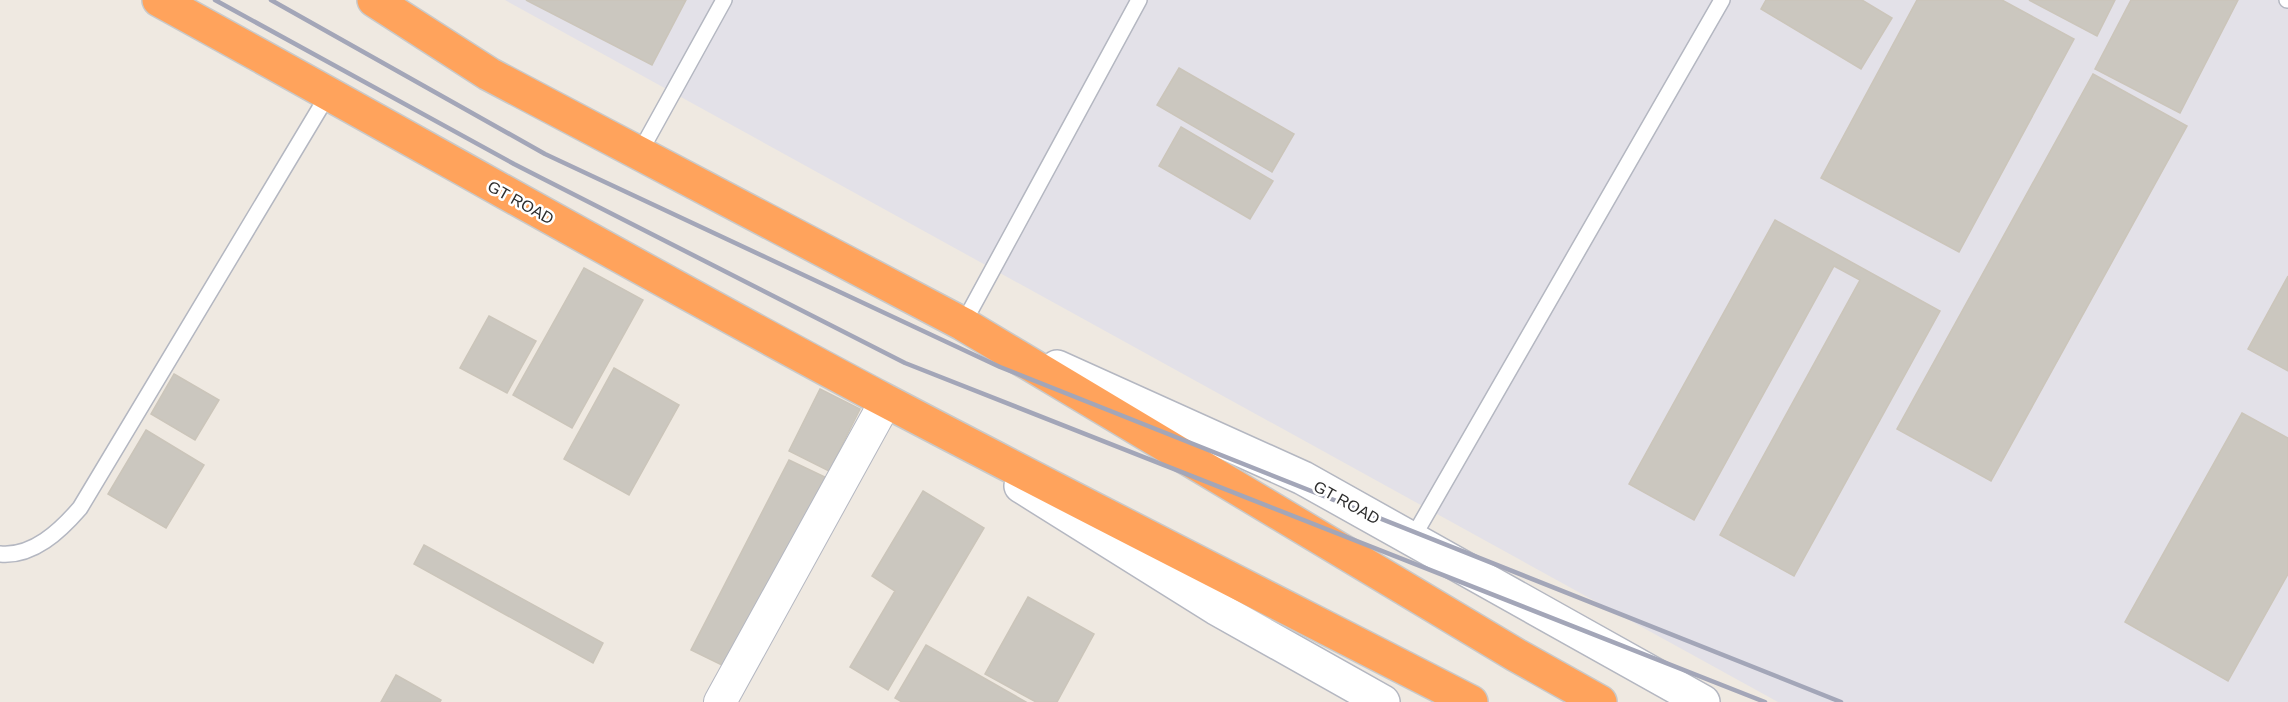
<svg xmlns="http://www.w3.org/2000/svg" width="2288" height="702" font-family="Arial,sans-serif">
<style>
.industrial{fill:#e3e1e8}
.building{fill:#cbc7bf;stroke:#cbc5ba;stroke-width:1.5}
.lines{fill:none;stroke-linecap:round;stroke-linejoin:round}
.lane-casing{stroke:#b4b7c1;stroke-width:18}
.street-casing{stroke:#b4b7c1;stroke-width:34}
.secondary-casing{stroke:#b4b7c1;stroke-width:36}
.highway-casing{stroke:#c9c9c9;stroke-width:36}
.lane{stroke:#fff;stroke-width:15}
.street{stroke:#fff;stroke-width:32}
.secondary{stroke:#fff;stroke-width:33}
.highway{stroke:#ffa35c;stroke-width:33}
.rail{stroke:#a3a6b8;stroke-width:4.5}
.labels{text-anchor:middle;stroke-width:5;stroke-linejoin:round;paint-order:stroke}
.street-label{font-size:16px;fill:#2e2e2e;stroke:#fff}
</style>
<rect width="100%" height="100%" fill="#efe9e1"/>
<path class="industrial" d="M505,0H2288V702H1778Z"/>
<path class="building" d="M526,0H686L652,65Z
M1766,0H1862L1892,18L1861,69L1761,9Z
M1917,0H2002L2074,39L1959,252L1821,178Z
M2029,0H2115L2097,36Z
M2131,0H2238L2180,113L2095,69Z
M1179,68L1294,134L1272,172L1157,105Z
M2093,74L2187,126L1991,481L1897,429Z
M1181,127L1273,181L1250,219L1159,166Z
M1775,220L1940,311L1794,576L1720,535L1860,280L1834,266L1694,520L1629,484Z
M584,268L643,300L572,428L513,395Z
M2288,276V371L2248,349Z
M489,316L536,341L507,393L460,368Z
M614,368L679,405L629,495L564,459Z
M174,374L219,400L195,440L151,414Z
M820,389L860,409L829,471L789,451Z
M2242,413L2288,438V574L2228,681L2125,622Z
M146,430L204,465L166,528L108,494Z
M789,460L825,477L728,668L691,650Z
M923,491L984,528L888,690L850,667L895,591L872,576Z
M424,545L603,643L593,663L414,564Z
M1028,597L1094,634L1057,702H1036L985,674Z
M926,645L1026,702H902L895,698Z
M396,675L441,700L440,702H381Z"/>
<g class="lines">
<defs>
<path id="lane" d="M2287,0H2288
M640,152L724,0
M963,324L1139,0
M1412,539L1722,0
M0,554C33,557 60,531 80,508L329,93"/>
<path id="street" d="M720,702L886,401"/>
<path id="secondary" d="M1057,367L1303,478L1703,702
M1021,486L1216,608L1383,702"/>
<path id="highway" d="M159,0C402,133 641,271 886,401C1080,503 1276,602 1471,702
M374,0L489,74L963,324L1516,655L1600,702"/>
</defs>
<use href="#lane" class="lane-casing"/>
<use href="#street" class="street-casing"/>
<use href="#secondary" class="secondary-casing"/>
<use href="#highway" class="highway-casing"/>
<use href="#lane" class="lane"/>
<use href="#street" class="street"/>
<use href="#secondary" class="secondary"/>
<use href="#highway" class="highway"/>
<path class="rail" d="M215,0L514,164L905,363L1765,702
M271,0L545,154L1000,367L1841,702"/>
</g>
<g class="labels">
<g class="street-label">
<text transform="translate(521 202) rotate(29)" y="6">GT ROAD</text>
<text transform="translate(1347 502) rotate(29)" y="6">GT ROAD</text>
</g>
</g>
</svg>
